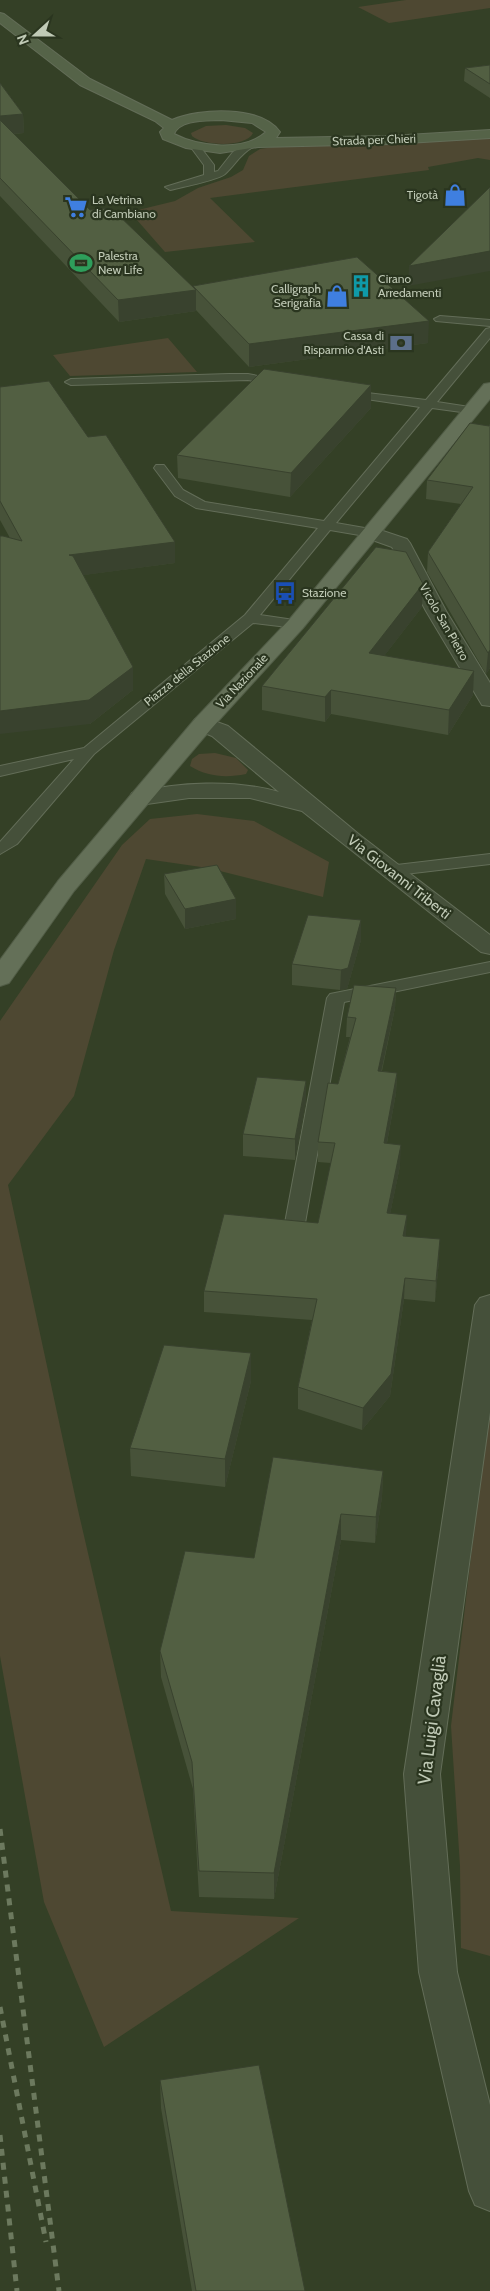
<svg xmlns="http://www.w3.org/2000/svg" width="490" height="2291" font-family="Cabin,sans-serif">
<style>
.green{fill:#4e4832}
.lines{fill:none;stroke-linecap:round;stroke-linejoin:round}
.service-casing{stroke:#636d58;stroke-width:2}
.minor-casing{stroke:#636d58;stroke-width:2}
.secondary-casing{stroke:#636d58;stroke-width:2}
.primary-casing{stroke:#515c46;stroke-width:2}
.service{fill:#45503a;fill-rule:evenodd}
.minor{fill:#45503a;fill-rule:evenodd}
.secondary{fill:#556348;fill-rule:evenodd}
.primary{fill:#647058;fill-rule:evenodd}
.rail{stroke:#6c795e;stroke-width:5;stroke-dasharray:7 7;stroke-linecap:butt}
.wall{fill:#475239}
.shaded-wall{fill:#39422e}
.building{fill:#525f42;stroke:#39422e}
.labels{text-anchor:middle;stroke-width:4.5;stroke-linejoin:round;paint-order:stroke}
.far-street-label{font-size:12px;fill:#c0cab6;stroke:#2a351f}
.far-poi-label{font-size:12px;fill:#c0cab6;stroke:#2a351f;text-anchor:start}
.street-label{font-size:15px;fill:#c0cab6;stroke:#2a351f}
.near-street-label{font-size:18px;fill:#c0cab6;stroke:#2a351f}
</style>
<rect width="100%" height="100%" fill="#344026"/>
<path class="green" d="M406,0H490V8L389,23L358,7Z
M226,125L245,128L253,133C246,148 203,146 192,136L191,133L206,126Z
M490,137V160L478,158L428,167L429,170L210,198L255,242L165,252L130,212L175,201L198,188L231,177L243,170L249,156L260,149L280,146L386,144Z
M168,338L197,372L70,376L53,355Z
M215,753L236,758L248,770L246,774C226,778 208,777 190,766L192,759L199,754Z
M197,814L254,821L329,862L323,897L208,868L146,859L114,950L74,1096L8,1185L78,1510L171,1911L299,1918L104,2047L44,1902L0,1656V1021L122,845L150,819Z
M490,1395V1956L461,1948L460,1866L451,1726Z"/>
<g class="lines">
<defs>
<path id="service" d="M250,142L255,145L253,147C239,155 236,164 225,174C218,180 182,187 170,190L165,187L204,175V165L190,146L192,144H198L214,165V172L218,171L233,152Z
M440,316L490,320V326L436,321L434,319Z
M490,328V338L437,402L476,408L478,411L476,414L432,408L336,523L376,530L378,533L376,536L371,537L330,530L260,615L301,621L303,624L301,627L296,628L253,623L94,754L17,844L0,854V842L74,759L0,776V766L84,748L245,615L318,528L196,508L175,496L154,468L156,465H164L183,490L205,502L324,521L420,407L346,396L340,392L342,390L426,400L486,329Z
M229,374H248L283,381L285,383L279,386L248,380L71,385L65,382L71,379Z
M490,854V864L388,876L382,874L380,871L382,868L388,866Z
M490,962V972L344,1002L305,1223L302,1227L295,1229L288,1227L285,1223L327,998L330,994Z"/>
<path id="minor" d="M371,527L407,539L410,543L446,611L490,683V706L482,705L479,700L426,611L392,547L364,537L361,533L364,529Z
M203,717L228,726L361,836L490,935V954L481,952L447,926L302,811L250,798H189L140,805L132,803L129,798L132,793C179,782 233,779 279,792L212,736L195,729L192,724L195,719Z
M490,1295V1412L440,1774L457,1972L490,2105V2211L475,2205L469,2191L419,1972L404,1774L475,1305L480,1298Z"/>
<path id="secondary" d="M0,13L4,14L90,79L172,120C199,108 261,105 280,132L276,138L390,136L490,130V138L390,144L258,147L220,153L186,148L163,139L160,132L164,128L155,121L80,85L0,23ZM221,120L252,123L266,132C244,152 199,147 174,134C180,119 207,121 221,120Z"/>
<path id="primary" d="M490,383V399L303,628L211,729L74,891L9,983L0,986V960L58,881L195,719L289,620L484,384Z"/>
</defs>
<use href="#service" class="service-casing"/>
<use href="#minor" class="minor-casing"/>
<use href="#secondary" class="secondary-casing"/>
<use href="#primary" class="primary-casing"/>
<use href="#service" class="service"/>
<use href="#minor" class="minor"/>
<use href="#secondary" class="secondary"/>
<use href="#primary" class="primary"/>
<path class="rail" d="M0,1829L59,2291
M0,2007L46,2242
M0,2135L17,2291"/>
</g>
<path class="wall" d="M490,65V98L464,81L465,68Z
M0,83L23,114L24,133L14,134L90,210L193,287V286L428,343L249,367L196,310V311L119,322L0,196Z
M0,387L175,563L83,575L133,690L90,724L10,538L0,520Z
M371,408L290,497L178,478L177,455Z
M470,423L490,668L486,674L427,572L428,552L461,504L426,499L427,480Z
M422,607L384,656L473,695L448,735L331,714L325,722L262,710V686Z
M164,874L236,919L185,929L165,894Z
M361,940L347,989L340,990L292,985V964Z
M396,988L395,1008L382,1071L397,1073L396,1093L387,1143L400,1166L390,1214L405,1237L439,1260L435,1302L404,1299L390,1396L362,1430L298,1409V1387L312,1320L204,1312V1291L318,1223L331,1163L318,1162V1142L338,1084L350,1037H346L347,1017Z
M306,1081V1102L295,1160L243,1156V1134Z
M251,1353V1381L225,1487L131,1476L130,1448Z
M383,1471L382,1497L375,1543L341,1540L274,1899L199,1897L193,1789L161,1677L160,1651L254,1558Z
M160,2080L305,2291H192L161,2108Z"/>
<path class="shaded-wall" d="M23,114L24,133L0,135V116Z
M490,251V271L408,286L409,266Z
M196,290V311L119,322L118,300Z
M429,321L428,343L249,367V344Z
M371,385V408L290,497L291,473Z
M175,542V563L70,577L69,555Z
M423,584L422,607L368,677L369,653Z
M490,650V668L486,674L488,653Z
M133,667V690L90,724L0,734V711Z
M474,671L473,695L448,735L449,710Z
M331,690V714L325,722V697Z
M236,899V919L185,929V909Z
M361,920V940L347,989L340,990L341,970Z
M396,988L395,1008L377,1091L378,1071Z
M397,1073L396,1093L383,1164L384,1143Z
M306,1081V1102L295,1160V1139Z
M401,1145L400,1166L386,1234L387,1213Z
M407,1215L406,1236L402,1257L403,1236Z
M440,1239L439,1260L435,1302L436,1281Z
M405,1278L404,1299L390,1396L362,1430L363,1408Z
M251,1353V1381L225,1487V1459Z
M383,1471L382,1497L375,1543L376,1517Z
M341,1514V1540L274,1899V1873Z"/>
<path class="building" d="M490,65V84L465,68Z
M0,83L23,114L0,116Z
M0,120L90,210L111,208L196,290L118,300L0,178Z
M490,187V251L409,266Z
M357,257L429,321L249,344L193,286Z
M264,369L371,385L291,473L177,455Z
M49,381L88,437L106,435L175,542L69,555L73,556L133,667L89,700L0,711V536H3L22,541L0,501V387Z
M470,423L489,426L490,424V650L488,653L428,552L473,487L427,480Z
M376,547L406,552L423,584L369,653L474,671L449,710L331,690L325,697L262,686Z
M217,865L236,899L185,909L164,874Z
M308,915L361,920L348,968L341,970L292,964Z
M354,985L396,988L378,1071L397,1073L384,1143L401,1145L387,1213L407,1215L403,1236L440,1239L436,1281L405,1278L391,1374L363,1408L298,1387L317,1299L204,1291L224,1214L318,1223L335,1143L318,1142L328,1083L338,1084L356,1018L347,1017Z
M257,1077L306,1081L295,1139L243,1134Z
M164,1345L251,1353L225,1459L130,1448Z
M273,1457L383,1471L376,1517L341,1514L274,1873L199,1871L192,1762L160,1651L185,1551L254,1558Z
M259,2065L305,2291H196L160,2080Z"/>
<defs>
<symbol id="shop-bare" viewBox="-9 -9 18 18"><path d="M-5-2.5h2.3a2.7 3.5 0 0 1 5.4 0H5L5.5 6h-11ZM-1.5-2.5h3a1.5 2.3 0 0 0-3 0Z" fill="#3f7fe0" stroke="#2a351f" stroke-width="2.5" paint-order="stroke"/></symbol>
<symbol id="supermarket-bare" viewBox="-9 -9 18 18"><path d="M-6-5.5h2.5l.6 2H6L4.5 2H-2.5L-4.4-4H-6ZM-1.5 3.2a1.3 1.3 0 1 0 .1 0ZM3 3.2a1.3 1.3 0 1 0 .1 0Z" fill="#3f7fe0" stroke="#2a351f" stroke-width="2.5" paint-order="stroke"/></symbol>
<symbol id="stadium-bare" viewBox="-9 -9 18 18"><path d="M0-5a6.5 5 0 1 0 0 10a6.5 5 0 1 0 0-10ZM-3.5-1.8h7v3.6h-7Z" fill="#2e9e5b" stroke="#2a351f" stroke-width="2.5" paint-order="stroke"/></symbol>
<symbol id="building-bare" viewBox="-9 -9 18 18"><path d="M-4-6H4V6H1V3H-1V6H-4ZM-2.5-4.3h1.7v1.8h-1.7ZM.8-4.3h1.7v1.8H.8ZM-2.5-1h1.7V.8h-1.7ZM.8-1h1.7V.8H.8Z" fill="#0f9aa8" stroke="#2a351f" stroke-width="2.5" paint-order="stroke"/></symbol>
<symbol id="bank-bare" viewBox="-9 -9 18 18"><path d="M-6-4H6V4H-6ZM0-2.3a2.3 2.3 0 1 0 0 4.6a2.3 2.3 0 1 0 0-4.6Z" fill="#5c6f8a" stroke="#2a351f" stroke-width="2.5" paint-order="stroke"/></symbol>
<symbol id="bus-bare" viewBox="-9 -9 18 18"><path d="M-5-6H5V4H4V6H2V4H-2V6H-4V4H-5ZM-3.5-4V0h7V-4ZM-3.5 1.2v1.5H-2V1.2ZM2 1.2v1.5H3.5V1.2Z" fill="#1a4fb4" stroke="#2a351f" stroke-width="2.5" paint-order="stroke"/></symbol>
</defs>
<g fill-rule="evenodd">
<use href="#shop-bare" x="439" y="179" width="32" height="32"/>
<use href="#supermarket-bare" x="60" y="191" width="32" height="32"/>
<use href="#stadium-bare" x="65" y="247" width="32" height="32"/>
<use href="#building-bare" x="345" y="270" width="32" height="32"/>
<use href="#shop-bare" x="321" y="280" width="32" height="32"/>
<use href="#bank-bare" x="385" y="327" width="32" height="32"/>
<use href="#bus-bare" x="269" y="577" width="32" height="32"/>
</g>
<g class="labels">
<g class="far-street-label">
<text transform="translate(374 140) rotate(-2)" y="4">Strada per Chieri</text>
<text transform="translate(444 622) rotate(60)" y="4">Vicolo San Pietro</text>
<text transform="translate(187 670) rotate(-39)" y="4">Piazza della Stazione</text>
<text transform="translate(242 681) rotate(-47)" y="4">Via Nazionale</text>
</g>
<g class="far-poi-label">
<text x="438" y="199" text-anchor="end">Tigotà</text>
<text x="92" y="204">La Vetrina<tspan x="92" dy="14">di Cambiano</tspan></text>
<text x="98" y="260">Palestra<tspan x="98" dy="14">New Life</tspan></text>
<text x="378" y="283">Cirano<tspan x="378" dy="14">Arredamenti</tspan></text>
<text x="321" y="293" text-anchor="end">Calligraph<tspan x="321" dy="14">Serigrafia</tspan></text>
<text x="384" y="340" text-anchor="end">Cassa di<tspan x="384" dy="14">Risparmio d'Asti</tspan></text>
<text x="302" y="597">Stazione</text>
</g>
<g class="street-label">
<text transform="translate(399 877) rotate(38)" y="5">Via Giovanni Triberti</text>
</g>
<g class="near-street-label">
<text transform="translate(432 1720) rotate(-83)" y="6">Via Luigi Cavaglià</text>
</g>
</g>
<g transform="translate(35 35) rotate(249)" stroke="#2a351f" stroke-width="4" paint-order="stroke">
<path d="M0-4L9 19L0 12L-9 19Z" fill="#c0cab6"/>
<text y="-8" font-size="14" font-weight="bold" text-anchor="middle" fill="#c0cab6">N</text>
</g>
</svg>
